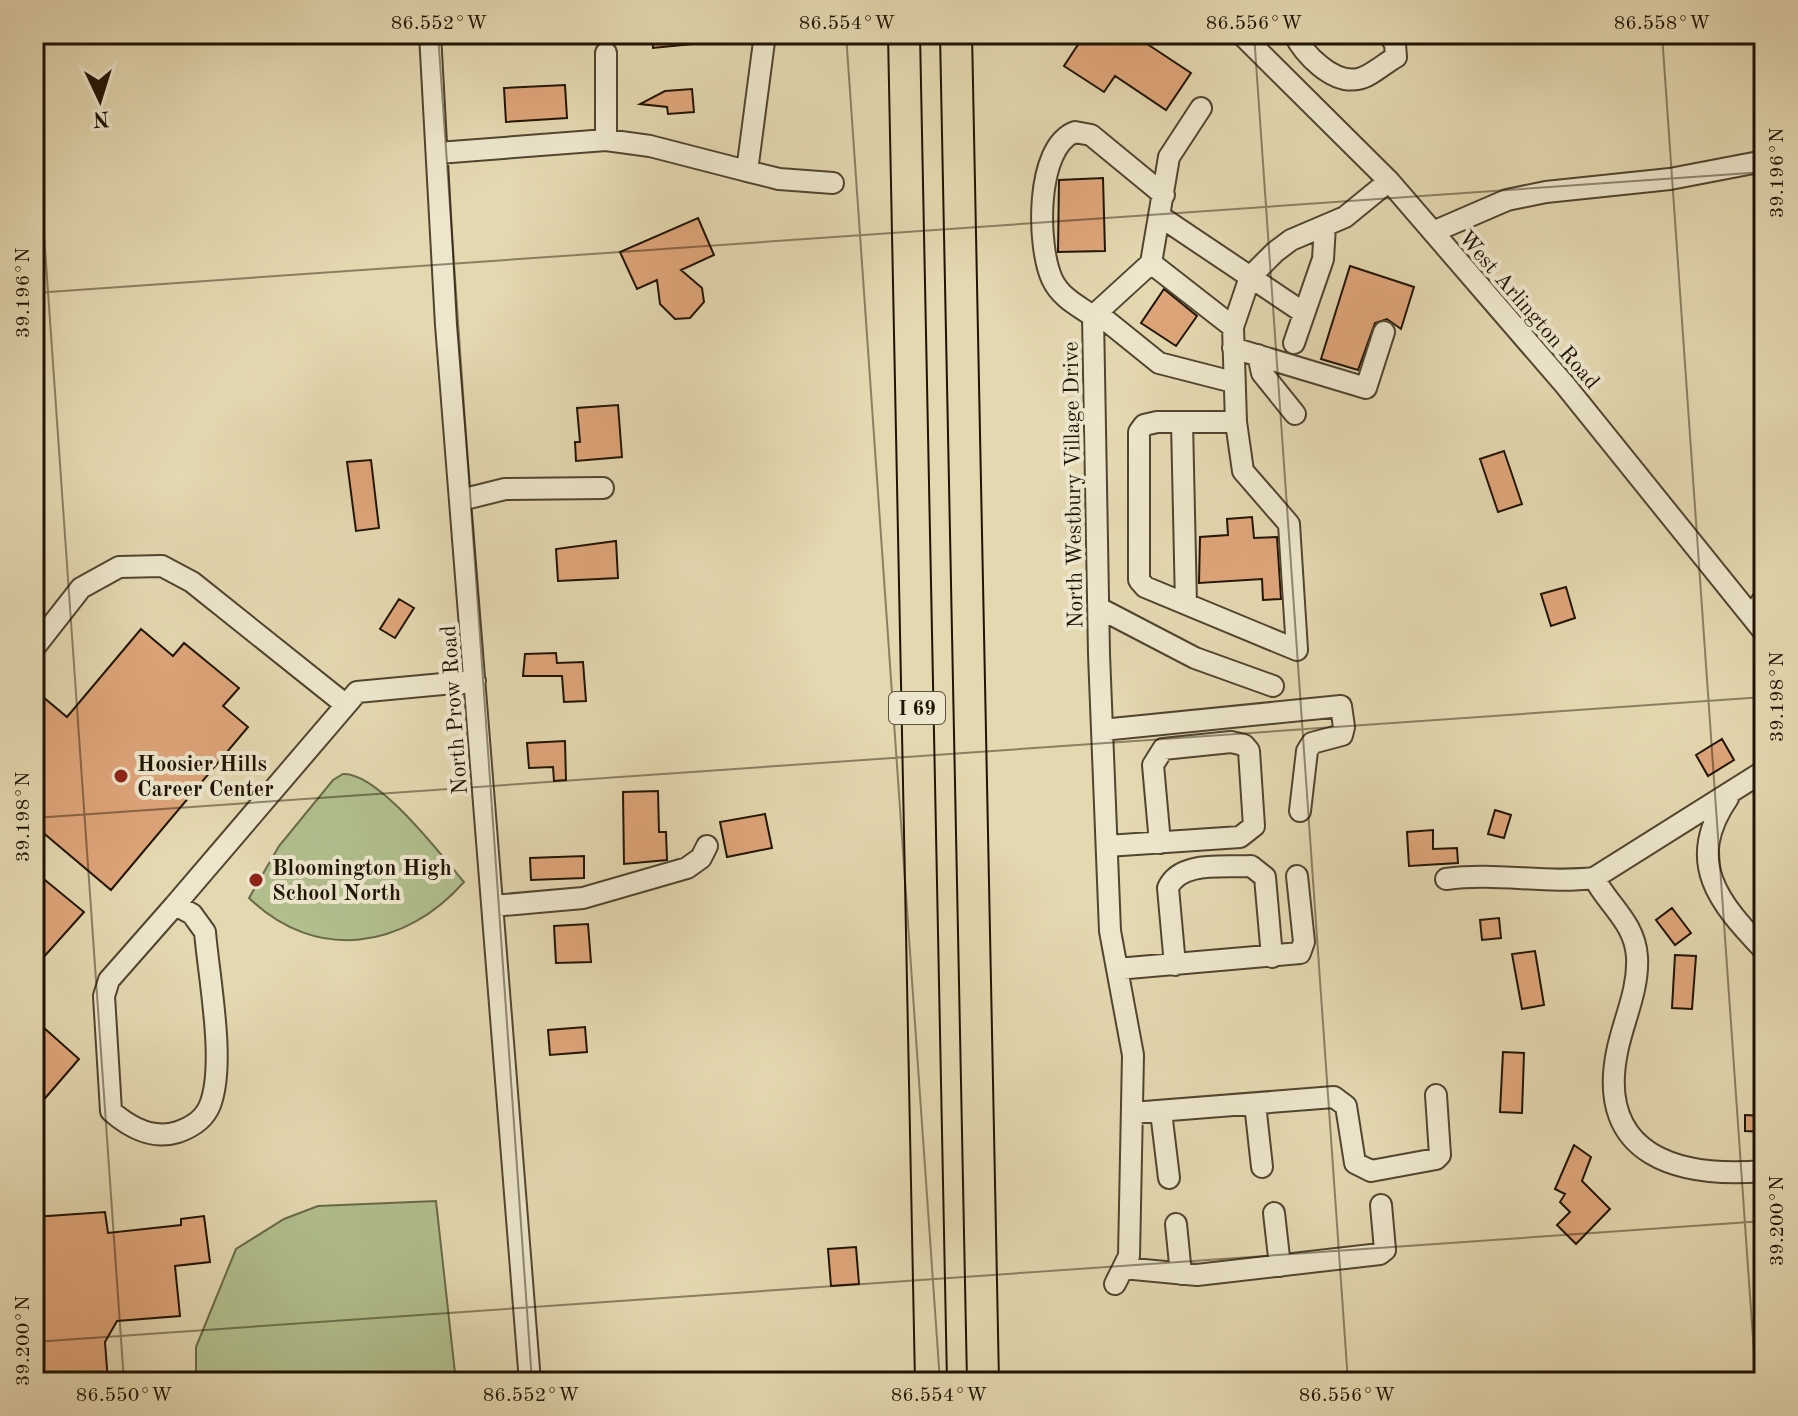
<svg xmlns="http://www.w3.org/2000/svg" width="1798" height="1416" font-family="'Old Standard TT',serif">
<style>
.pitch{fill:#b1bf8d;stroke:#686a49;stroke-width:2}
.building{fill:#dfa57a;stroke:#201405;stroke-width:2}
.lines{fill:none;stroke-linecap:round;stroke-linejoin:round}
.minor-casing{stroke:#514530;stroke-width:24}
.highway-casing{stroke:#201405;stroke-width:34}
.minor{stroke:#ede6cc;stroke-width:20}
.highway{stroke:#e4d8b0;stroke-width:30}
.ticks{fill:none;stroke:#201405;stroke-width:2;stroke-opacity:0.45}
.poi-dot{fill:#8f2418;stroke:#ede6cc;stroke-width:3}
.labels{text-anchor:middle;stroke-width:8;stroke-linejoin:round;paint-order:stroke}
.shield{fill:#ede6cc;stroke:#5e5341;stroke-width:2}
.shield-label{font-size:20px;font-weight:bold;fill:#201405}
.street-label{font-size:22px;fill:#201405;stroke:#ede6cc}
.poi-label{font-size:22px;font-weight:bold;fill:#201405;stroke:#ede6cc;text-anchor:start}
.neatline{fill:none;stroke:#201405;stroke-width:3}
.ticks-label{font-size:20px;text-anchor:middle;fill:#201405}
</style>
<rect width="100%" height="100%" fill="#e4d8b0"/>
<filter id="stains"><feTurbulence type="fractalNoise" baseFrequency=".0025" numOctaves="4"/><feColorMatrix values="0 0 0 0 .2 0 0 0 0 .09 0 0 0 0 .02 0 0 0 .5 -.17"/></filter>
<radialGradient id="worn" r=".72"><stop offset=".6" stop-color="#630" stop-opacity="0"/><stop offset="1" stop-color="#630" stop-opacity=".3"/></radialGradient>
<path class="pitch" d="M343,774C378,772 441,855 464,882C405,949 316,963 249,898L279,846L333,780Z
M436,1201L456,1382H196V1347L236,1249L284,1219L318,1206Z"/>
<path class="building" d="M652,34H701L702,43L653,48Z
M1085,34H1132L1191,73L1166,110L1115,76L1104,92L1064,66Z
M565,85L567,118L506,122L504,88Z
M692,89L694,112L668,114L667,107L640,104L665,91Z
M1103,178L1105,251L1058,252L1059,180Z
M698,218L714,255L681,270L702,288L704,302L690,318L675,319L660,304L657,280L637,289L620,252Z
M1350,266L1414,287L1401,329L1387,319L1375,323L1358,370L1321,359Z
M1164,289L1197,316L1176,346L1141,323Z
M618,405L622,457L576,461L575,442H580L577,408Z
M1504,451L1522,504L1498,512L1480,459Z
M371,460L379,528L356,531L347,462Z
M1252,517L1254,538L1277,537L1281,599L1263,600L1262,579L1199,583L1200,537L1228,535L1227,519Z
M616,541L618,578L558,581L556,549Z
M1566,587L1575,618L1551,626L1541,594Z
M399,599L414,608L395,638L380,629Z
M141,629L173,656L184,643L239,688L223,706L248,727L111,890L34,825V708L43,697L67,717Z
M556,653L557,663L583,662L586,701L564,702L562,676H523L525,654Z
M1722,739L1734,760L1708,776L1696,755Z
M565,741L566,780L554,781L553,767L529,768L527,743Z
M658,791L659,832H666L667,860L624,864L623,792Z
M1495,810L1511,815L1504,838L1488,834Z
M765,814L772,848L727,857L720,822Z
M1433,830V849L1457,848L1458,863L1409,866L1407,832Z
M584,856V878L531,880L530,858Z
M34,871L84,912L34,968Z
M1672,908L1691,933L1675,945L1656,920Z
M1499,918L1501,938L1482,940L1480,920Z
M588,924L591,962L556,963L554,926Z
M1535,951L1544,1005L1522,1009L1512,954Z
M1675,955L1696,956L1692,1009L1672,1008Z
M34,1019L79,1059L34,1111Z
M585,1027L587,1052L550,1055L548,1030Z
M1503,1052L1524,1053L1522,1113L1500,1112Z
M1745,1115L1764,1116V1132L1745,1131Z
M1574,1145L1591,1157L1582,1181L1610,1209L1576,1244L1557,1225L1570,1212L1560,1202L1565,1194L1555,1189Z
M105,1212L108,1233L181,1225V1219L204,1216L210,1262L175,1266L180,1316L117,1321L105,1342L108,1382H34V1217Z
M856,1247L859,1284L831,1286L828,1249Z"/>
<g class="lines">
<defs>
<path id="minor" d="M430,34L446,325L530,1382
M1241,34L1389,181L1565,385L1764,632
M1294,34C1304,54 1332,84 1358,79C1370,77 1385,63 1396,57L1395,44L1389,34
M606,140L650,146L747,171L765,34
M438,153L606,140V53
M747,171L779,179L833,183
M1161,217L1304,313
M1433,232L1507,200L1546,192L1670,179L1764,161
M1151,263L1233,327
M1097,313L1159,363L1233,382
M1093,316C1078,306 1060,297 1052,279C1037,246 1035,147 1075,132L1091,135L1164,195
M1294,343L1323,259L1325,226
M1233,348L1366,388L1384,332
M1258,355L1262,373L1295,414
M1182,422L1186,604
M1236,422H1157L1144,425L1139,432V580L1145,587L1297,650L1289,524L1243,471L1236,422L1233,327L1250,277L1275,252L1291,240L1345,217L1389,181
M461,500L505,489L603,488
M1099,608L1195,658L1273,686
M1752,616L1764,598
M34,648L81,588L119,567L162,566L192,582L346,705L175,905
M346,705L357,692L475,681
M1102,730L1341,706L1344,727L1342,735L1312,743L1307,751L1300,811
M1728,798C1684,862 1719,903 1764,950
M1107,846L1240,837L1254,826L1249,751L1244,745L1231,742L1163,749L1153,765L1160,843
M1594,878C1609,906 1635,923 1637,957C1639,990 1623,1021 1617,1052C1596,1157 1680,1178 1764,1171
M1446,879C1496,872 1545,884 1594,878L1764,771
M175,905L192,914L205,932C209,979 226,1064 210,1105C204,1120 192,1127 178,1132C153,1140 129,1127 111,1111L104,996L109,980Z
M493,906L583,898L687,868L701,858L707,846
M1175,965L1168,888C1180,860 1225,868 1251,866L1265,877L1272,957
M1117,969L1300,953L1304,942L1297,876
M1255,1104L1262,1167
M1161,1112L1169,1178
M1132,1113L1334,1097L1346,1106L1355,1163L1371,1171L1436,1159L1440,1155L1436,1095
M1274,1213L1280,1266
M1176,1224L1181,1274
M1123,1268L1197,1275L1380,1254L1385,1250L1381,1205
M1115,1284L1129,1256L1133,1055L1110,931L1099,654L1093,316L1151,263L1169,157L1201,108"/>
<path id="highway" d="M904,34L931,1382
M956,34L983,1382"/>
</defs>
<use href="#minor" class="minor-casing"/>
<use href="#highway" class="highway-casing"/>
<use href="#minor" class="minor"/>
<use href="#highway" class="highway"/>
</g>
<path class="ticks" d="M438,34L532,1382M846,34L940,1382M1254,34L1348,1382M1662,34L1756,1382M34,91L124,1382M34,293L1764,172M34,818L1764,697M34,1342L1764,1221"/>
<g class="poi-dot">
<circle cx="121" cy="776" r="8"/>
<circle cx="256" cy="880" r="8"/>
</g>
<g class="labels">
<rect class="shield" x="889" y="692" width="56" height="32" rx="6"/>
<g class="shield-label">
<text x="917" y="715">I 69</text>
</g>
<g class="street-label">
<text transform="translate(1530 309) rotate(49)" y="8">West Arlington Road</text>
<text transform="translate(1072 485) rotate(-91)" y="8">North Westbury Village Drive</text>
<text transform="translate(453 710) rotate(-94)" y="8">North Prow Road</text>
</g>
<g class="poi-label">
<text x="137" y="771">Hoosier Hills<tspan x="137" dy="25">Career Center</tspan></text>
<text x="272" y="875">Bloomington High<tspan x="272" dy="25">School North</tspan></text>
</g>
</g>
<rect width="1798" height="1416" fill="none" stroke="#e4d8b0" stroke-width="88"/>
<g transform="translate(100 100) rotate(176)" stroke="#ede6cc" stroke-width="6" paint-order="stroke">
<path d="M0-6L14 30L0 20L-14 30Z" fill="#201405"/>
<text y="-12" font-size="22" font-weight="bold" text-anchor="middle" fill="#201405">N</text>
</g>
<rect x="44" y="44" width="1710" height="1328" class="neatline"/>
<g class="ticks-label">
<text x="439" y="29">86.552°W</text>
<text x="847" y="29">86.554°W</text>
<text x="1254" y="29">86.556°W</text>
<text x="1662" y="29">86.558°W</text>
<text transform="translate(1776 173) rotate(-90)" y="7">39.196°N</text>
<text transform="translate(22 293) rotate(-90)" y="7">39.196°N</text>
<text transform="translate(1776 697) rotate(-90)" y="7">39.198°N</text>
<text transform="translate(22 817) rotate(-90)" y="7">39.198°N</text>
<text transform="translate(1776 1221) rotate(-90)" y="7">39.200°N</text>
<text transform="translate(22 1341) rotate(-90)" y="7">39.200°N</text>
<text x="124" y="1401">86.550°W</text>
<text x="531" y="1401">86.552°W</text>
<text x="939" y="1401">86.554°W</text>
<text x="1347" y="1401">86.556°W</text>
</g>
<rect width="100%" height="100%" filter="url(#stains)"/>
<rect width="100%" height="100%" fill="url(#worn)"/>
</svg>
